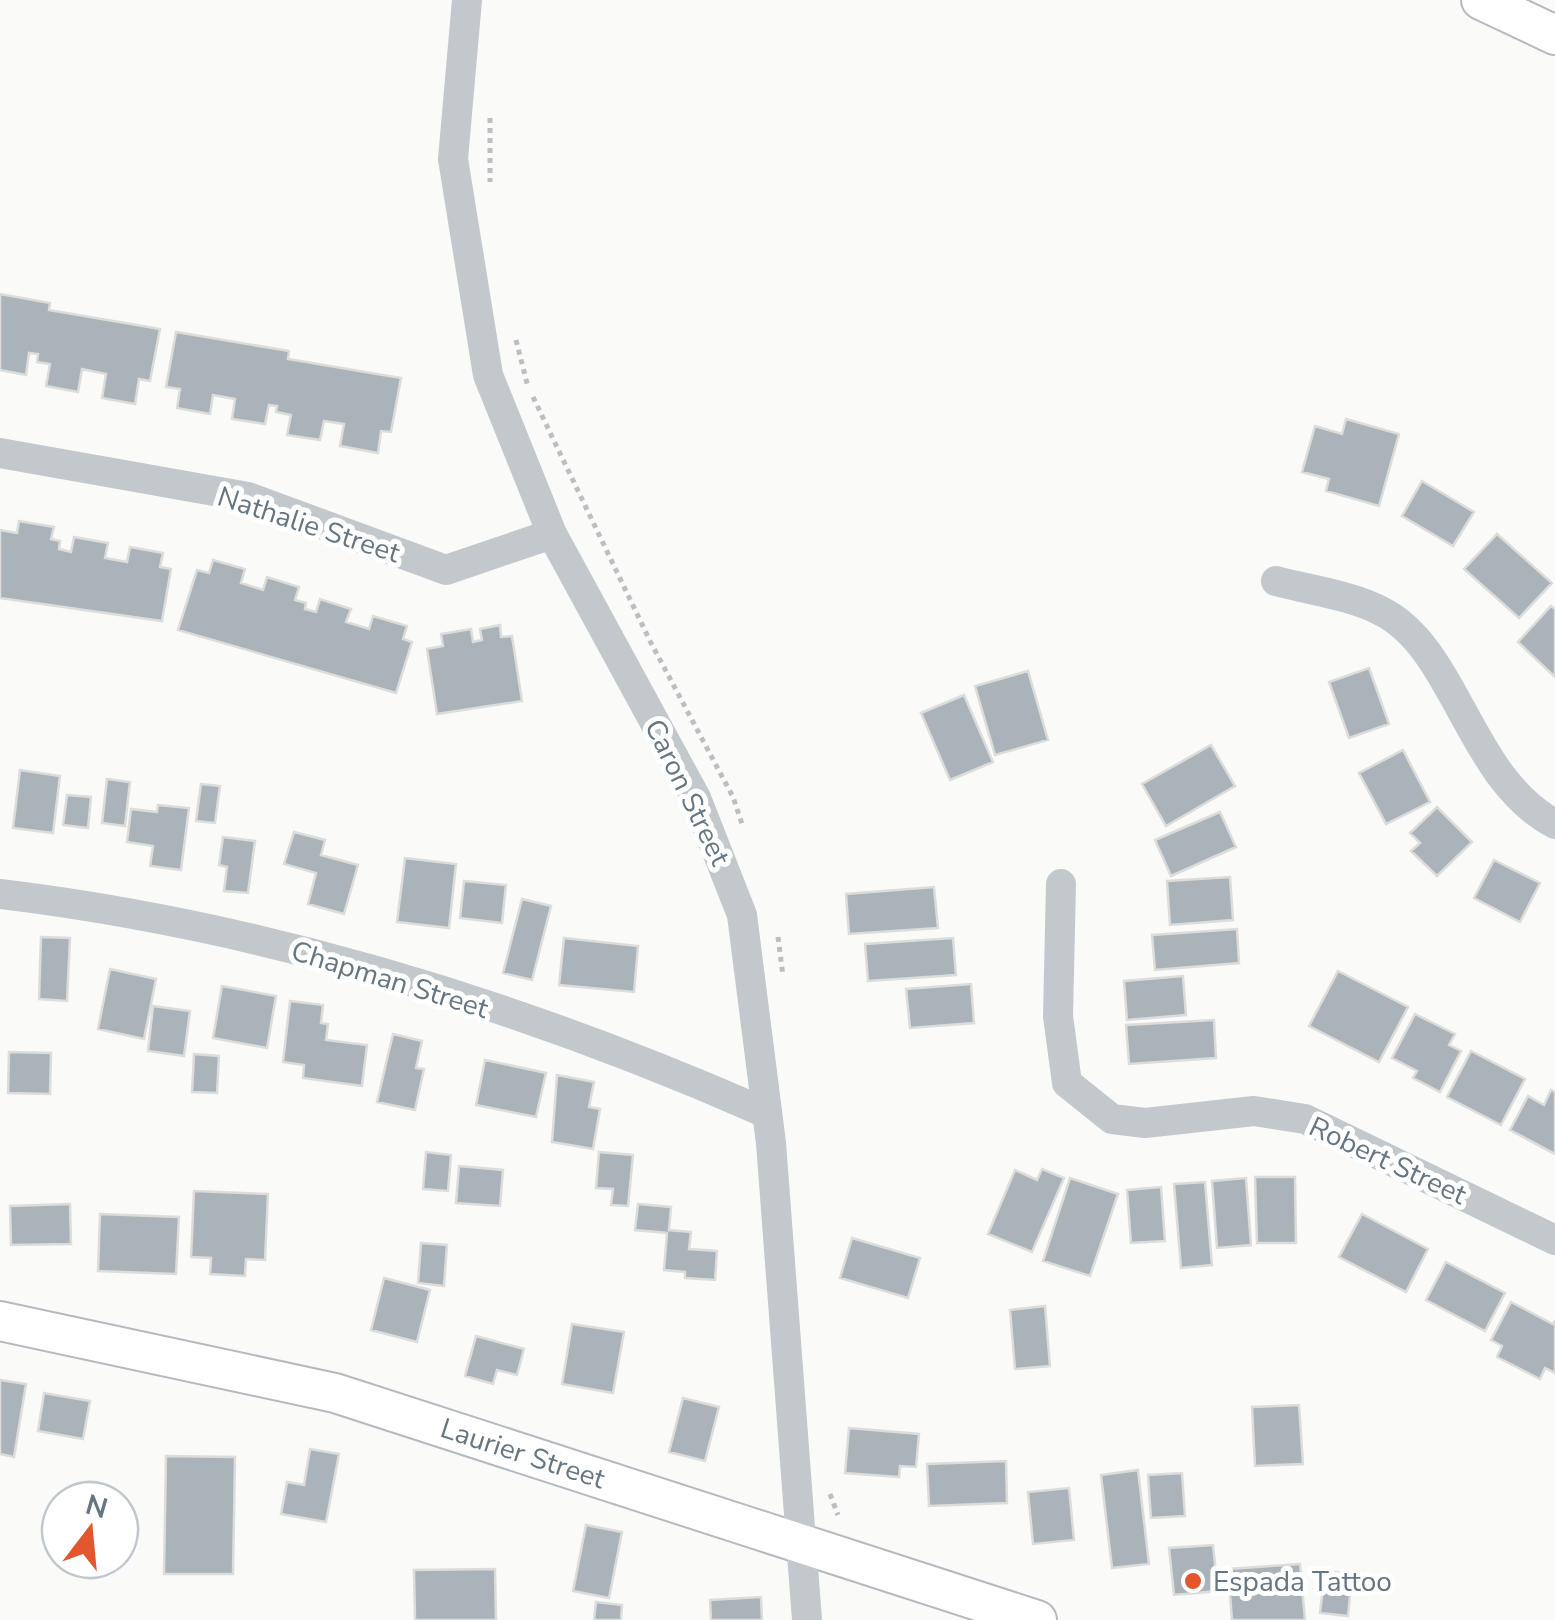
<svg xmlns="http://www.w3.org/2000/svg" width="1555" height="1620" font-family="'Nunito Sans',sans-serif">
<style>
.building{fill:#aab3b9;stroke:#dcdcda;stroke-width:2.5}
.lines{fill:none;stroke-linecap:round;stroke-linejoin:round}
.major-casing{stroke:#b5babe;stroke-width:42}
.path{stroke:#bbbfc2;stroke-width:5;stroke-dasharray:5 5;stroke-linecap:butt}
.minor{stroke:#c3c8cc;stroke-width:30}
.major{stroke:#fff;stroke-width:38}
.poi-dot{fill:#e4572e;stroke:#fff;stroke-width:4}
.labels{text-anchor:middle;stroke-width:10;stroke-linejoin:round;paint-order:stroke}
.street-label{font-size:28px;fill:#657683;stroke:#fff}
.poi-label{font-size:28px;fill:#657683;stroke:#fff;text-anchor:start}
</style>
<rect width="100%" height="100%" fill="#fafaf8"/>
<path class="building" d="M0,294L50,303L49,310L160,329L150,381L139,379L135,404L102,398L106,374L82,369L78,392L46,386L50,364L37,362L38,354L29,353L26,375L0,370Z
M176,332L289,351L288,359L401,378L391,432L381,431L378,453L340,446L344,424L324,421L320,440L287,435L291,415L276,412L277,406L269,405L265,424L232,419L235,399L213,395L210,414L177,408L180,389L166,387Z
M1346,419L1399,434L1379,506L1326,491L1329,479L1302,472L1315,426L1342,434Z
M1422,481L1474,512L1453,546L1402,516Z
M19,521L54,527L51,539L60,541L59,549L71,552L74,537L108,543L105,558L127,562L130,547L163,553L160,567L171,569L162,621L0,598V530L17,533Z
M1497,534L1552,583L1519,618L1464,569Z
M213,560L245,569L241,583L263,590L267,577L299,587L295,600L306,603L305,609L316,612L320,599L351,609L346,622L369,629L373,616L407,626L403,639L412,642L396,693L178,630L197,570L209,573Z
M1551,606L1555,609V677L1518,642Z
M500,625L501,637L512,636L522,701L437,714L427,649L443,646L441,634L471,629L473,642L482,640L480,629Z
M1369,668L1389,724L1349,738L1329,682Z
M1028,671L1048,740L995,755L975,686Z
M964,695L993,762L950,780L921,713Z
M1211,745L1235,786L1166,826L1142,784Z
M1403,750L1430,802L1386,824L1359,773Z
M20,770L60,776L53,833L13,828Z
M107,779L130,782L125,826L102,823Z
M201,784L220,786L215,823L196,821Z
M67,795L91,797L88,828L63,825Z
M158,805L189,808L181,870L150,866L153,846L127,842L131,809L157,812Z
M1437,807L1472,842L1437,876L1411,851L1420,843L1410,833Z
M1220,812L1236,847L1171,876L1155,840Z
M294,832L325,840L321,855L358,865L344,914L308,904L316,873L284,864Z
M223,837L255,841L248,893L224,891L227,867L219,865Z
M405,858L456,864L449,928L397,922Z
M1494,860L1540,883L1520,922L1474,898Z
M1230,877L1233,920L1170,925L1167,881Z
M464,881L506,885L502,923L460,918Z
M934,887L938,928L849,934L846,894Z
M522,899L551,906L532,980L503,973Z
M1237,929L1239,963L1155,970L1152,935Z
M41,937L70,938L67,1001L39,999Z
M564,938L638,946L634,992L559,985Z
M953,938L956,975L868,981L865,944Z
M110,969L156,979L144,1039L98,1029Z
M1338,971L1408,1007L1379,1062L1309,1026Z
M1183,976L1186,1015L1127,1020L1124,981Z
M971,984L974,1023L910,1028L906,989Z
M222,986L276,996L267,1048L213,1038Z
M290,1001L323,1005L321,1023L328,1024L326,1040L367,1045L362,1086L303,1078L304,1065L283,1062Z
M153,1006L190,1011L184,1056L148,1051Z
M1415,1014L1455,1034L1449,1045L1461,1051L1440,1092L1413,1078L1417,1071L1392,1058Z
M1214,1020L1216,1058L1129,1064L1126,1025Z
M393,1034L422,1041L416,1068L424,1069L415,1110L377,1102Z
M1471,1051L1525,1079L1501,1125L1447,1097Z
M9,1052L51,1053L50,1094L8,1093Z
M194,1054L219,1056L217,1093L192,1092Z
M485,1060L546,1073L536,1117L476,1105Z
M557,1075L594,1082L589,1107L600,1109L593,1149L552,1142Z
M1551,1090L1555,1092V1154L1510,1130L1528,1096L1544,1105Z
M426,1152L451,1155L448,1191L423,1189Z
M599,1152L633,1155L628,1206L611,1205L613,1189L596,1188Z
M459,1166L503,1170L500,1206L456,1203Z
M1042,1169L1064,1178L1032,1252L988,1234L1015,1170L1037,1180Z
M1255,1177H1295L1296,1243H1257Z
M1070,1178L1118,1194L1090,1276L1043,1261Z
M1246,1178L1251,1245L1217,1248L1212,1181Z
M1205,1182L1212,1265L1181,1268L1174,1184Z
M1161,1187L1165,1241L1131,1243L1127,1190Z
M194,1191L268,1194L265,1260L246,1259L245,1276L210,1274L211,1258L191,1257Z
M70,1204L71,1244L11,1245L10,1206Z
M638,1204L671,1207L669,1230L691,1232L689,1249L717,1251L715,1280L685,1278V1272L664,1270L667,1233L635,1230Z
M100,1214L179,1217L176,1274L98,1271Z
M1362,1214L1428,1249L1406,1292L1339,1257Z
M852,1238L920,1258L908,1298L840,1278Z
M421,1243L447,1245L444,1286L418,1283Z
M1446,1262L1505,1293L1485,1331L1426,1300Z
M384,1278L430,1290L417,1342L371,1330Z
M1511,1302L1553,1324L1555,1321V1373L1545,1368L1540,1379L1497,1357L1502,1346L1491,1340Z
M1045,1306L1050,1366L1015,1369L1010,1310Z
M572,1324L624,1332L613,1393L562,1384Z
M476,1336L524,1349L517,1375L497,1370L493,1384L465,1376Z
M0,1380L26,1384L14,1457L0,1454Z
M44,1393L90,1401L83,1439L38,1431Z
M683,1398L719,1407L705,1461L669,1452Z
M1299,1405L1303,1464L1255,1466L1252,1407Z
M849,1428L919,1434L916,1467L900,1466L899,1477L845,1473Z
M310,1449L339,1454L326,1522L281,1514L287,1482L304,1485Z
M166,1456L235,1457L233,1574H164Z
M1006,1461L1007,1503L929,1506L927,1464Z
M1138,1470L1149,1564L1112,1568L1101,1475Z
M1182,1473L1185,1516L1151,1518L1148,1475Z
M1069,1488L1074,1540L1033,1544L1028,1492Z
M586,1525L622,1532L609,1598L573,1591Z
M1213,1545L1218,1591L1174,1595L1169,1548Z
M1300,1564L1305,1620H1232L1228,1569Z
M495,1569L496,1620H415L414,1570Z
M1325,1571L1352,1574L1348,1616L1320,1613Z
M761,1597L762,1620H711L710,1600Z
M596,1602L622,1605L621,1620H594Z"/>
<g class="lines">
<defs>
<path id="major" d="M1481,0L1555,35
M0,1321L335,1393L1037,1620"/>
</defs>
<use href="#major" class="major-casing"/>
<path class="path" d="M490,118V182
M516,340L528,387
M533,397L650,641L733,797L743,827
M778,937L783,976
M830,1494L838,1515"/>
<path class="minor" d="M467,0L453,159L488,375L552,534L696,798L742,915L771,1143L807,1620
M0,453L248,497L446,570L552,534
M1276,581C1309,590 1350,595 1381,611C1457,649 1468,778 1555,824
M1061,884L1058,1016L1067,1083L1112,1119L1145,1123L1254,1111L1305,1119L1555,1240
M0,894C264,926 523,1006 766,1113"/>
<use href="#major" class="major"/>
</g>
<circle class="poi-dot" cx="1193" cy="1581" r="10"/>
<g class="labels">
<g class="street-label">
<text transform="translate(309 524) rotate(18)" y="10">Nathalie Street</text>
<text transform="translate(688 792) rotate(64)" y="10">Caron Street</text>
<text transform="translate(390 979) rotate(17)" y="10">Chapman Street</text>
<text transform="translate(1388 1160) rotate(25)" y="10">Robert Street</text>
<text transform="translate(523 1453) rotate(18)" y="10">Laurier Street</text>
</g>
<g class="poi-label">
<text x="1213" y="1591">Espada Tattoo</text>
</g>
</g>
<g transform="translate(90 1530) rotate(16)"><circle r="48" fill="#ffffff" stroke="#c1c8cd" stroke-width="2.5"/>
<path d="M0-8L18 38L0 25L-18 38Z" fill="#e4572e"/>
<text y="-15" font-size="28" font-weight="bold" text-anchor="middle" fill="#657683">N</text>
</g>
</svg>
